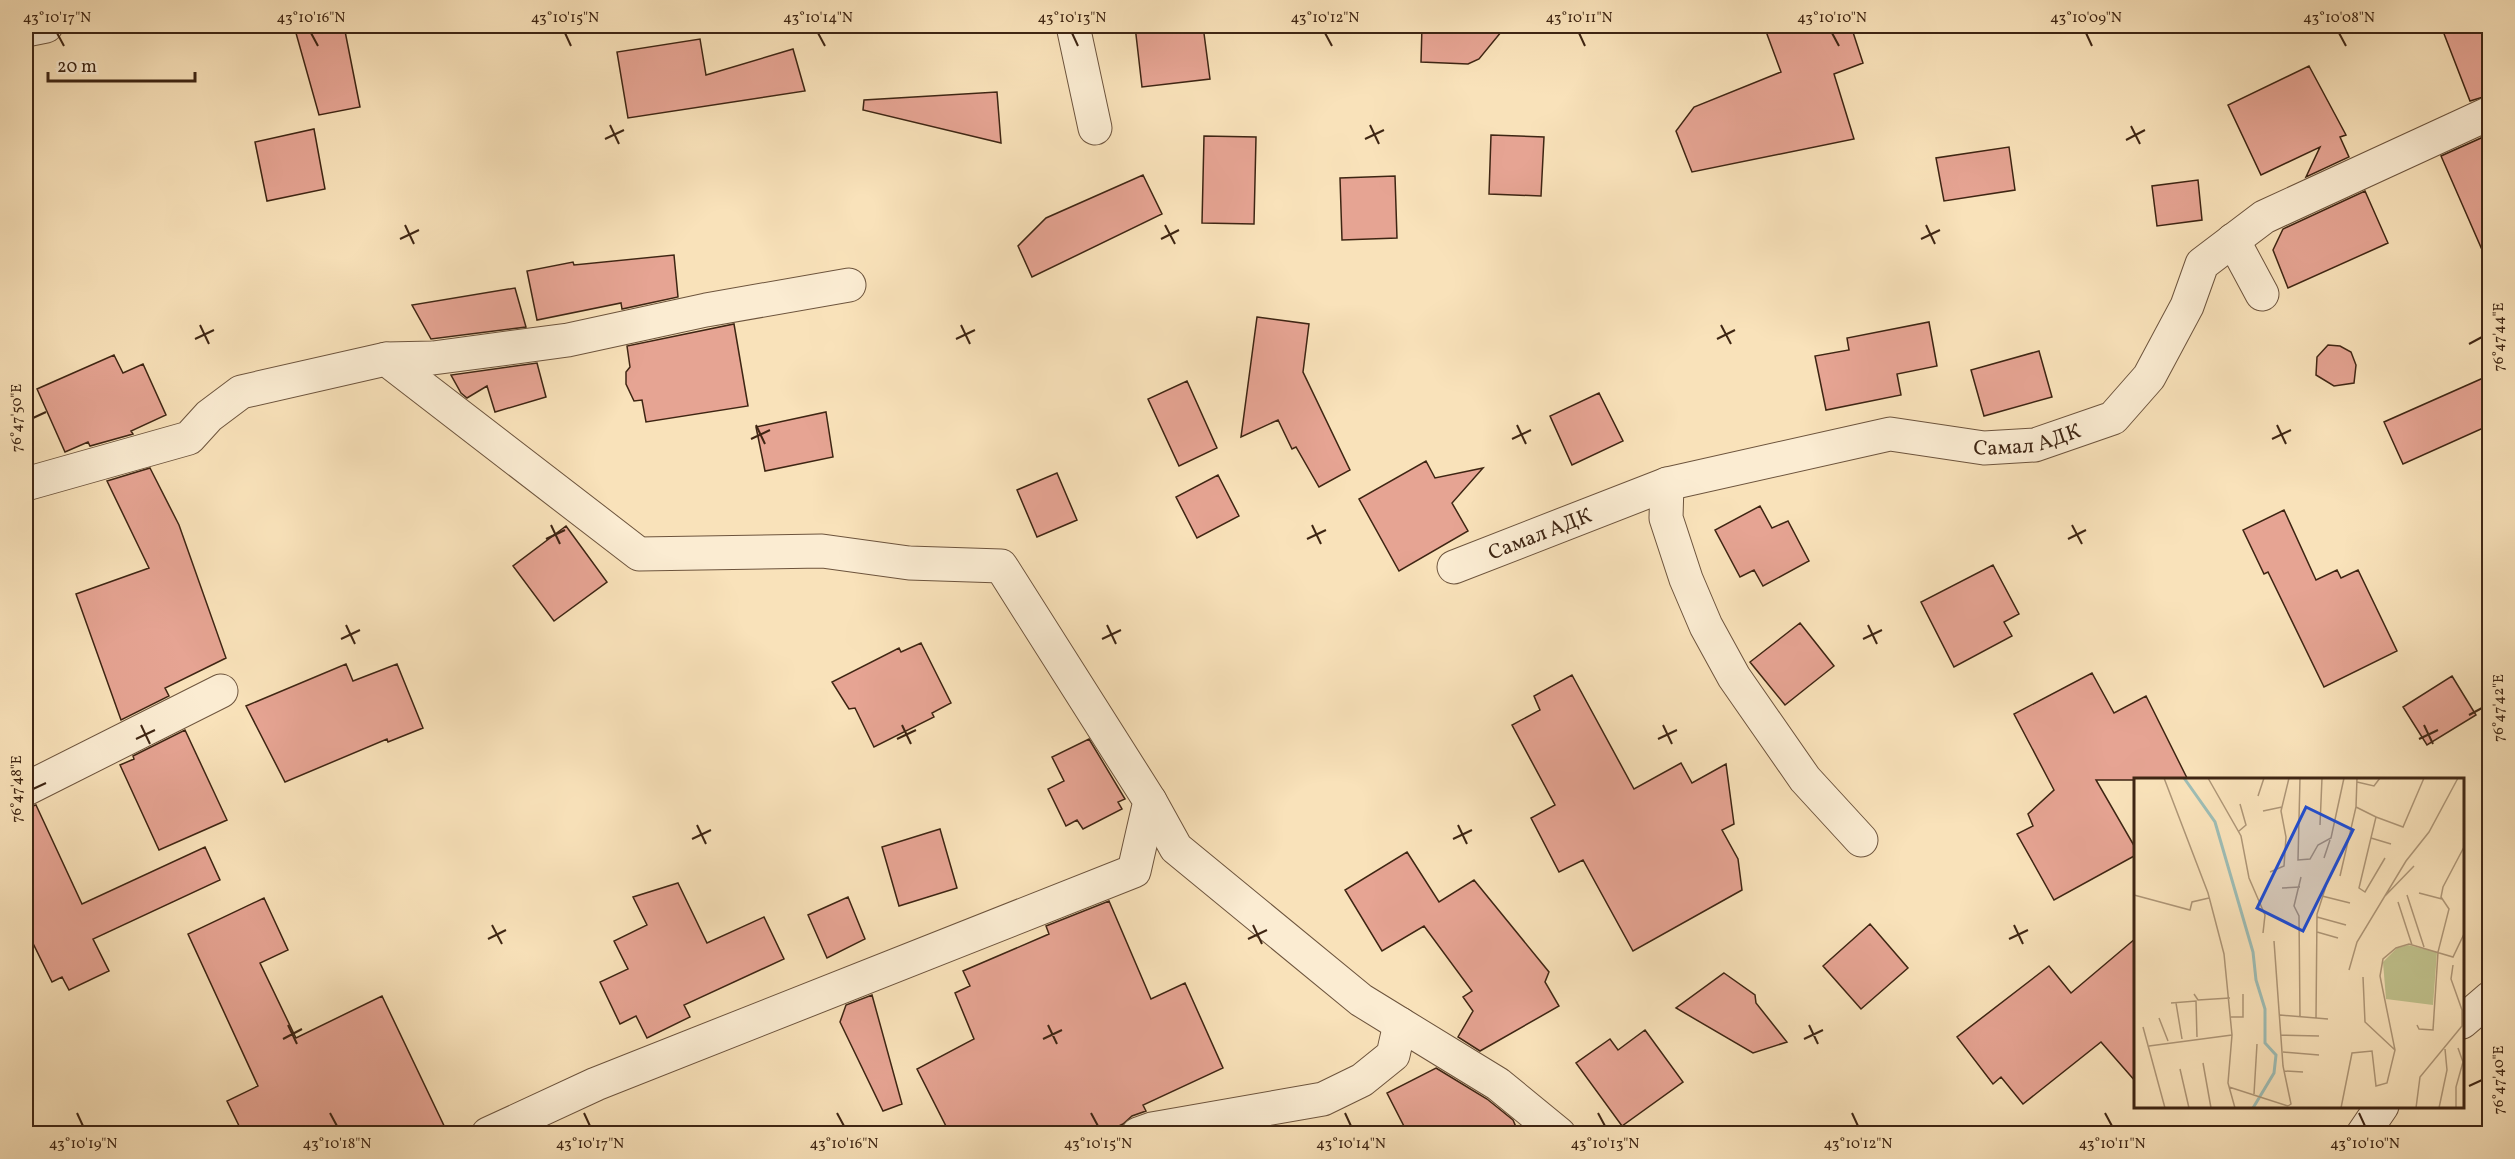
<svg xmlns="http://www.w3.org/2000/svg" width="2515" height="1159" font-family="Vollkorn,serif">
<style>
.building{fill:#e6a493;stroke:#3e2513;stroke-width:1.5}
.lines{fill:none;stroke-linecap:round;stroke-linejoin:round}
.minor-casing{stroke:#6d543d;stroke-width:35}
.minor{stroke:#fbecd2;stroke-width:33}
.ticks{fill:none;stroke:#3e2513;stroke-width:2}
.labels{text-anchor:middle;stroke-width:6;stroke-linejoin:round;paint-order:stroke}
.street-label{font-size:21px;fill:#3e2513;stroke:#fbecd2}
.inset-river{fill:none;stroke:#9ebdb5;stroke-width:3}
.inset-road{fill:none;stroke:#ae9677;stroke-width:1.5}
.view{fill:#1d4ed8;fill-opacity:0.15;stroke:#1d4ed8;stroke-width:3}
.inset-edge{fill:none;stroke:#3e2513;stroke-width:3}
.neatline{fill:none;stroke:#3e2513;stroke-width:2}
.ticks-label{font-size:15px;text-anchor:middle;fill:#3e2513}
</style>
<rect width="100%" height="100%" fill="#f9e2ba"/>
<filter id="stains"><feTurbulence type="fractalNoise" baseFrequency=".00333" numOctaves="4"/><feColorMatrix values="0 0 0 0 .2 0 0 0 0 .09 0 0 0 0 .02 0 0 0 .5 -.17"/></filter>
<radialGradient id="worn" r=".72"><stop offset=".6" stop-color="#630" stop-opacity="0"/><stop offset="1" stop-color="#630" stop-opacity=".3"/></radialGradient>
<path class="building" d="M294,26H344L360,107L319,115Z
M1135,26H1203L1210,79L1142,87Z
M1422,26H1506L1479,59L1468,64L1421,62Z
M1764,26H1851L1863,63L1834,74L1854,139L1692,172L1676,131L1694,107L1781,72Z
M2441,26H2490V95L2470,101Z
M700,39L706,75L793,49L805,91L628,118L617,52Z
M2309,66L2346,135L2340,137L2349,157L2306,177L2320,147L2261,175L2228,105Z
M997,92L1001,143L863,110L864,100Z
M314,129L325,189L267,201L255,142Z
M2490,134V268L2441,156Z
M1491,135L1544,137L1541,196L1489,194Z
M1204,136L1256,137L1254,224L1202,223Z
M2009,147L2015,190L1944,201L1936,158Z
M1143,175L1162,214L1032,277L1018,246L1046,218Z
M1395,176L1397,238L1342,240L1340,178Z
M2198,180L2202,220L2157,226L2152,186Z
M2365,191L2388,243L2288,288L2273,250L2283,229Z
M674,255L678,297L622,309L621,303L537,320L527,271L573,262L574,265Z
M515,288L526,327L431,339L412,305Z
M1257,317L1309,324L1303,372L1350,470L1319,487L1296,447L1292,449L1278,420L1241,437Z
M1929,322L1937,366L1897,374L1901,395L1826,410L1815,356L1849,350L1847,338Z
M734,324L748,406L646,422L642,400L634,401L626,384V372L630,367L627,346Z
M2328,345L2340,346L2351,352L2356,365L2354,383L2334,386L2316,375L2317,357Z
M2039,351L2052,397L1984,416L1971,370Z
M114,355L123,373L143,364L166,415L131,431L133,434L90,446L88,442L65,452L37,389Z
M537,363L546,397L495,412L487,386L467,398L461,393L451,375Z
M2490,375V425L2403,464L2384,422Z
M1187,381L1217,448L1179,466L1148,399Z
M1599,393L1623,441L1572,465L1550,416Z
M826,412L833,457L765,471L756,427Z
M1426,461L1435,478L1483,468L1452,503L1468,531L1399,571L1359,499Z
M150,468L179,525L226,658L165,688L169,696L121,720L76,594L149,568L107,481Z
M1057,473L1077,520L1037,537L1017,490Z
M1218,475L1239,516L1197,538L1176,497Z
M1760,506L1772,528L1788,521L1809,561L1763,586L1754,570L1740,577L1715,530Z
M2284,510L2316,580L2337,570L2341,578L2358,570L2397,651L2324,687L2268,572L2264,574L2243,530Z
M566,526L607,582L554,621L513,566Z
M1993,565L2019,614L2004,622L2012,636L1954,667L1921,602Z
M1800,623L1834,666L1785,705L1750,662Z
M921,643L951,703L932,713L934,717L874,747L855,708L849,709L832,682L899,648L901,652Z
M346,664L353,681L397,664L423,728L388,742L387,739L285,782L246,706Z
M2092,673L2114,713L2146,696L2188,780H2096L2136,849V855L2054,900L2017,834L2033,826L2028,814L2054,790L2014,714Z
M1572,675L1634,789L1681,763L1692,783L1726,764L1734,824L1722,830L1738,859L1742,890L1633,951L1583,860L1559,872L1531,818L1555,805L1512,725L1540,710L1534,696Z
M2452,676L2476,715L2427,745L2403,707Z
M185,730L227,820L159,850L120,765L134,759L133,756Z
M1089,739L1125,799L1118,802L1122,809L1083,829L1077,820L1066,826L1048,789L1064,781L1052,757Z
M36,805L82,904L205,847L220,880L93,939L109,971L69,990L62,977L52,982L26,929V808Z
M940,829L957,888L899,906L882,847Z
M1407,852L1439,902L1474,880L1549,972L1545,982L1559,1006L1480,1051L1458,1037L1473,1011L1463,997L1472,991L1424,926L1382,951L1345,890Z
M678,883L707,943L764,917L784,959L684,1005L690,1017L647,1038L636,1016L620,1024L600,982L628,969L614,941L647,925L633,897Z
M848,897L865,939L827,958L808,915Z
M264,898L288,950L260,963L296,1038L382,996L448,1134H243L227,1101L258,1086L188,934Z
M1109,901L1151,999L1185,983L1223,1068L1143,1105L1146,1111L1132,1116L1123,1124L1102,1134H950L917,1069L974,1039L955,993L970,986L963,971L1049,934L1046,926Z
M1870,924L1908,968L1861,1009L1823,966Z
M2136,938V1082L2101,1042L2023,1104L2001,1077L1993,1084L1957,1037L2049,966L2071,993Z
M1724,973L1755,995L1756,1003L1787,1042L1753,1053L1676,1008Z
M872,995L902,1104L883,1111L840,1022L846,1005Z
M1645,1030L1683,1082L1622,1126L1576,1063L1610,1039L1618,1050Z
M1436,1068L1487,1099L1513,1120L1519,1134H1408L1387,1093Z"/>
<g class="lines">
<defs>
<g id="minor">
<path d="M1073,26L1095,128"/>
<path d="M26,30L46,26"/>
<path d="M2233,240L2262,294"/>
<path d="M386,359L433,358L568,340L706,310L849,285"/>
<path d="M26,484L189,438L209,416L241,392L386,359L639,554L822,551L909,563L1001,566L1150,801L1134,871L596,1084L488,1134"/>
<path d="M1667,484L1666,518L1686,579L1706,626L1734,677L1805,779L1861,840"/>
<path id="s1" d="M1454,567L1667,484L1890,434L1984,448L2035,445L2113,418L2149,377L2187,306L2202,264L2264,217L2490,113"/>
<path d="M26,789L221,691"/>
<path d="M1150,801L1176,848L1361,1000L1400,1024"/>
<path d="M2462,1022L2490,998"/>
<path d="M1138,1134L1152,1129L1323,1099L1362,1080L1393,1055L1400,1024L1498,1084L1559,1134"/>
<path d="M2363,1134L2382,1106"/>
</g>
</defs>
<use href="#minor" class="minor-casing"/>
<use href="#minor" class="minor"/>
</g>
<path class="ticks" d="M57,33L64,46M311,33L318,46M565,33L571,46M818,33L825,46M1072,33L1078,46M1325,33L1332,46M1579,33L1585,46M1832,33L1839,46M2086,33L2092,46M2339,33L2346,46M610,125L619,144M1370,125L1379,144M2131,126L2140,144M605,139L624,130M1365,139L1384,130M2126,140L2145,130M405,225L414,244M1165,225L1175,244M1926,225L1935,244M400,239L419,230M1161,239L1179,230M1921,239L1940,230M200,325L209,344M961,325L970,344M1721,325L1731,344M195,339L214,330M956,339L975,330M1717,339L1735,330M2469,344L2482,337M33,418L46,412M756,425L765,444M1517,425L1526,444M2277,425L2286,444M751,439L770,430M1512,439L1531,430M2272,439L2291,430M551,525L560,544M1312,525L1321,544M2072,525L2082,544M546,539L565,530M1307,539L1326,530M2068,539L2086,530M346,625L355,644M1107,625L1116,644M1868,625L1877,644M341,639L360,630M1102,639L1121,630M1863,639L1882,630M2469,715L2482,708M141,725L150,744M902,725L911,744M1663,725L1672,744M2424,725L2433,744M136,739L155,730M897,739L916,730M1658,739L1677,730M2419,739L2438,730M33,789L46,783M697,825L706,844M1458,825L1467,844M692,839L711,830M1453,839L1472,830M492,925L502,944M1253,925L1262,944M2014,925L2023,944M488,939L506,930M1248,939L1267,930M2009,939L2028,930M288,1025L297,1044M1048,1025L1057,1044M1809,1025L1818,1044M283,1039L302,1029M1043,1039L1062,1030M1804,1039L1823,1030M2469,1086L2482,1080M77,1113L83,1126M330,1113L337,1126M584,1113L590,1126M837,1113L844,1126M1091,1113L1098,1126M1345,1113L1351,1126M1598,1113L1605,1126M1852,1113L1858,1126M2105,1113L2112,1126M2359,1113L2365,1126"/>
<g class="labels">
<g class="street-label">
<text dy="7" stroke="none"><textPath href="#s1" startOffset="596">Самал АДК</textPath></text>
<text dy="7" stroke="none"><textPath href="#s1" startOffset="92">Самал АДК</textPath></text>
</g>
</g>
<g transform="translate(2134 778)">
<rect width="330" height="330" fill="#f9e2ba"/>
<path d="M274,167L303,174L299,227L252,221L249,184L263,170Z" fill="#c0c28d"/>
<path class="inset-river" d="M50,0L81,44L119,174L122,202L131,231V265L142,277L140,295L119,330"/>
<path class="inset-road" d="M30,0L74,115L90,176L98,257L94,305L101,330M74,0L107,58L115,100L131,137L129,155M166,0L164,82L176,81L184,67L197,60L210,0M223,4L240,8L246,0M124,18L130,0M222,29L242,39L225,110L231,114L251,80M129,33L148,29M242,39L269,49L290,0M186,47L188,0M105,53L112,47L106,26M237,60L257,66M190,80L196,62M136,94L150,88L152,59L147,33L155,0M206,98L222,29L223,0M148,110L166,109M285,115L308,121M0,117L56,132L58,124L75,120M273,117L290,169M188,118L216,125M250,119L280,88M264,124L278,167M183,139L212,147M183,154L204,160M140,163L149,288L157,326L154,328M215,192L223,164L272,83L295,54L324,0M229,199L231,244L261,272M60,216L64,222L96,220M37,225L62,223L63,259M42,225L48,261M146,237L194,241M97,239H109V216M166,239L165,138L160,128L167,99M25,240L34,263M182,241L183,136L192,108M283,247L285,251L299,252L304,174L315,131L307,119L309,109L330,69M9,249L31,330M147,257L185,258M15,268L98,257M149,274L185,277M69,285L77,330M46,291L55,330M150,293L169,294M95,309L154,328M120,316L123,266M207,330L218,275L238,273L242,308L253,305L261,272L246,198L249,181L262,170L275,166L319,179L330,156M282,330L286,299L328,248V232L317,201L319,187M305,330L313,292L311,271M322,330V309L329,284L324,270"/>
<path class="view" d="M172,29L219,52L169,153L123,130Z"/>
<rect width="330" height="330" class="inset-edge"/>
</g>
<rect width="2515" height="1159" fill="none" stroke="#f9e2ba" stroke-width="66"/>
<path d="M48 72v9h147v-9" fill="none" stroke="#3e2513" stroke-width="3"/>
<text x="57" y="72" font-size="18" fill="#3e2513" stroke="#fbecd2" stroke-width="4.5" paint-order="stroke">20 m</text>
<rect x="33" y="33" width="2449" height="1093" class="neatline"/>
<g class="ticks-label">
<text x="57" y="22">43°10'17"N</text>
<text x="311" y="22">43°10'16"N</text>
<text x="565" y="22">43°10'15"N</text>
<text x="818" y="22">43°10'14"N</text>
<text x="1072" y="22">43°10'13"N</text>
<text x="1325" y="22">43°10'12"N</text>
<text x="1579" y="22">43°10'11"N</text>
<text x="1832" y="22">43°10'10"N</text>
<text x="2086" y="22">43°10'09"N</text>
<text x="2339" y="22">43°10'08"N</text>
<text transform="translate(2498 337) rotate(-90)" y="5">76°47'44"E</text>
<text transform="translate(16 418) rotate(-90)" y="5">76°47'50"E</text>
<text transform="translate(2498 708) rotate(-90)" y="5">76°47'42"E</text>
<text transform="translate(16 789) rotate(-90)" y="5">76°47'48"E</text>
<text transform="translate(2498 1080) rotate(-90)" y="5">76°47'40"E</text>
<text x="83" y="1148">43°10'19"N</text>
<text x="337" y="1148">43°10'18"N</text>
<text x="590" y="1148">43°10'17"N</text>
<text x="844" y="1148">43°10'16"N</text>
<text x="1098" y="1148">43°10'15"N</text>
<text x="1351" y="1148">43°10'14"N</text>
<text x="1605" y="1148">43°10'13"N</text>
<text x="1858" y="1148">43°10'12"N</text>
<text x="2112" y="1148">43°10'11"N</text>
<text x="2365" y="1148">43°10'10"N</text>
</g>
<rect width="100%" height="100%" filter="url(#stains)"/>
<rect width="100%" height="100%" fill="url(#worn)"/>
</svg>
